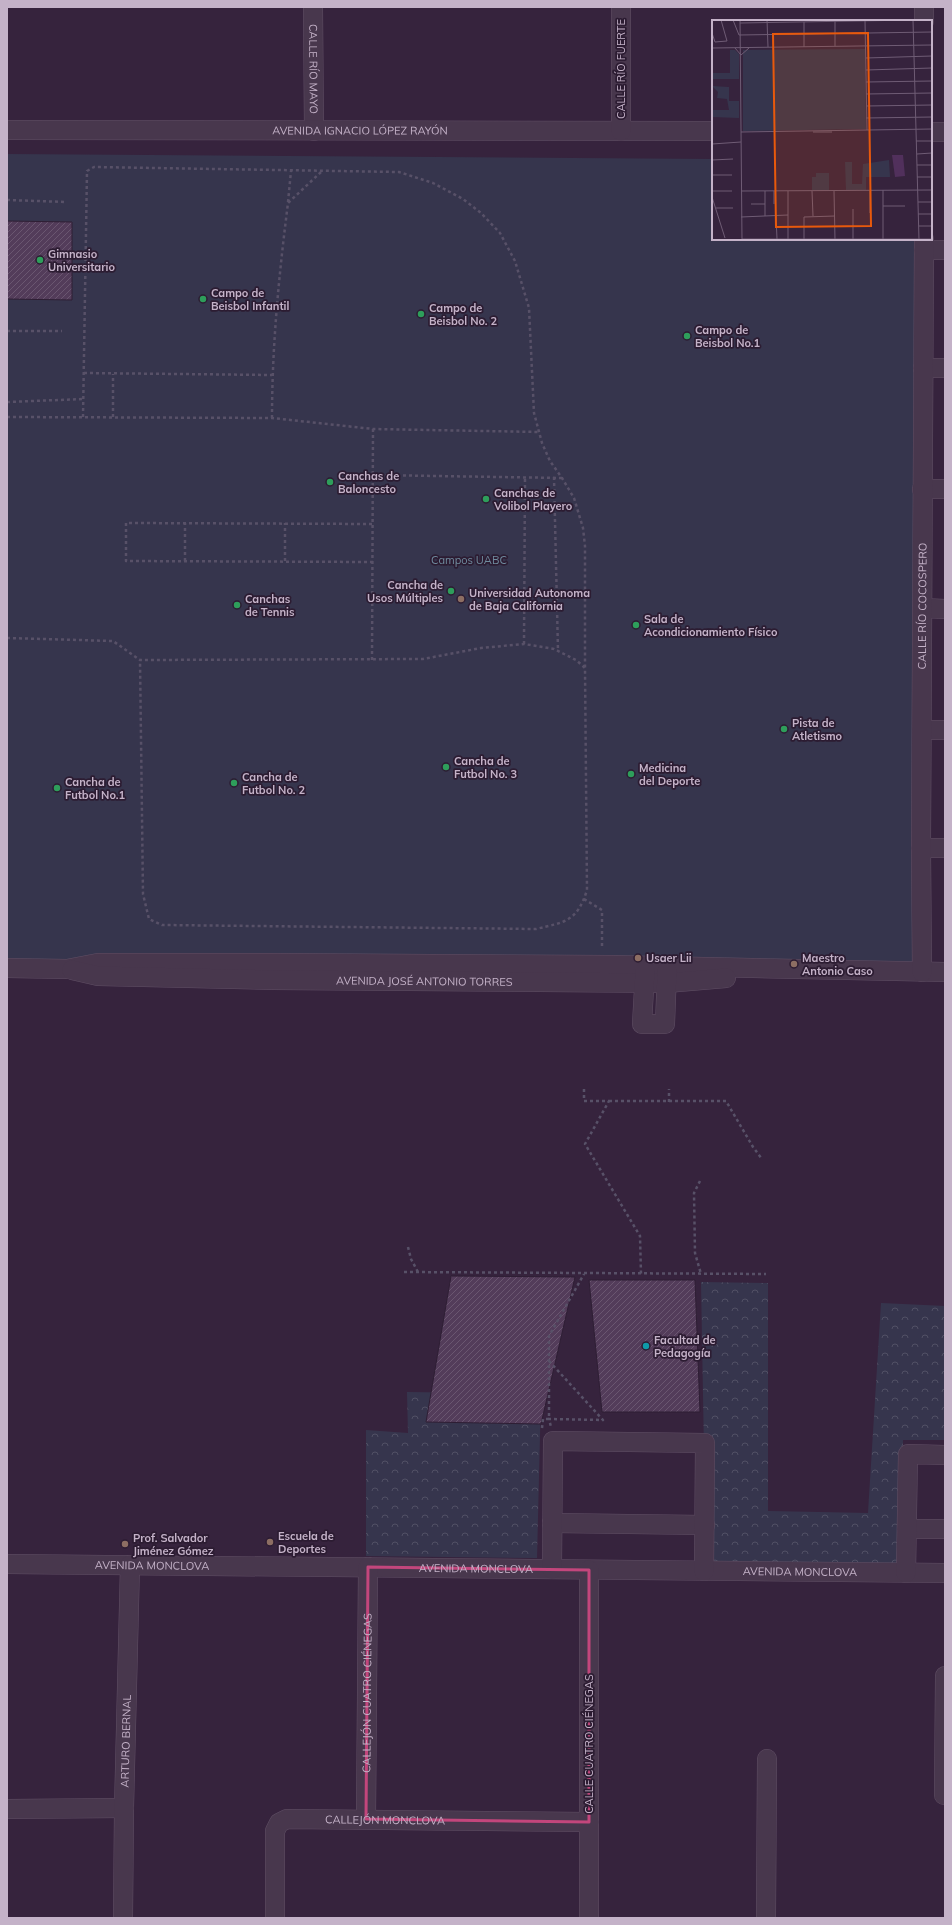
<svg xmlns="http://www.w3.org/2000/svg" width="952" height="1925" font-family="Mulish,sans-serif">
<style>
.park{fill:url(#park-crowns)}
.garden{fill:#36354d}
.building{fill:url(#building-hatch);stroke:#2e1e34}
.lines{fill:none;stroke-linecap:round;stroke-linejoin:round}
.minor-casing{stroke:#604f65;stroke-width:20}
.path{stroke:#585168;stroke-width:2.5;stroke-dasharray:3 3;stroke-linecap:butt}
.minor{stroke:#48374d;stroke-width:19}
.marked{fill:none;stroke:#c3467c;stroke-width:3;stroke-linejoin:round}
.leisure-dot{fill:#2e9e5b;stroke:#2c1c32;stroke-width:1.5}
.education-dot{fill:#8d6e63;stroke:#2c1c32;stroke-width:1.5}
.culture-dot{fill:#0f9aa8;stroke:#2c1c32;stroke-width:1.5}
.labels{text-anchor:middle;stroke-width:3.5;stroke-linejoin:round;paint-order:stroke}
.street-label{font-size:11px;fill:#c4b2c8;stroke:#2c1c32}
.poi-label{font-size:11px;font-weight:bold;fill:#c4b2c8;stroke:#2c1c32;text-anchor:start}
.park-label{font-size:11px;fill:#708c9f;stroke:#2c1c32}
.inset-road{fill:none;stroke:#6f5c75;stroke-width:1}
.view{fill:#e8590c;fill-opacity:0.15;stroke:#e8590c;stroke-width:2}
.inset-edge{fill:none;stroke:#c4b2c8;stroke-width:2}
</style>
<defs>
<pattern id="park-crowns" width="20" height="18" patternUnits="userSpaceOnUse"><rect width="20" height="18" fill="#36354d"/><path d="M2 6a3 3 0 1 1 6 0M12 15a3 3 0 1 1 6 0" fill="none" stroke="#515065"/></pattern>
<pattern id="building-hatch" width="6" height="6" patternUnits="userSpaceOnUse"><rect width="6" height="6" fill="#533c5a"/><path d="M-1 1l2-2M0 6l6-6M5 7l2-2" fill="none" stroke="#6a5670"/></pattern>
</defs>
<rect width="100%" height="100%" fill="#36233d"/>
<path class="park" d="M701,1282L768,1283V1511L868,1513L881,1303L945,1306V1440H903L899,1564L706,1561Z
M407,1392L541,1394L537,1558L366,1556V1430L408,1433Z"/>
<path class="garden" d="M7,154L713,159V239H915L916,965L7,960Z"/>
<path class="building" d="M7,221L72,222V300L7,299Z
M451,1276L575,1277L541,1424L426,1422Z
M589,1280H695L700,1412H602Z"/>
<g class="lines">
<defs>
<g id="minor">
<path id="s1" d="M313,7L314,131"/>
<path d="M924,21V7"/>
<path id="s2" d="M7,130L713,131"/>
<path d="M621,131V7"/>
<path d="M931,132H945"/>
<path d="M924,250H945"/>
<path d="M923,368H945"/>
<path d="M922,489H945"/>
<path d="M923,608L945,609"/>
<path d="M922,730H945"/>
<path d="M921,848H945"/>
<path d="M7,968L67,969L98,963H272L609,965L945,972"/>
<path id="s3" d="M72,970L98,976L274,980L667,983L726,978"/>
<path d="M645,971L642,1024H665L667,971"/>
<path id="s4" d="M922,972L921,848L924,239"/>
<path d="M552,1523L705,1525"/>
<path d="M907,1529H945"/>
<path id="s5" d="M7,1564L945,1573"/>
<path d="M552,1569L553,1441L705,1443L704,1571"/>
<path d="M906,1573L908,1454L945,1455"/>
<path d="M944,1795L945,1676"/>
<path d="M7,1809L124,1808"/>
<path id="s6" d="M366,1819L368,1567"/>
<path id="s7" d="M123,1918L124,1808L130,1565"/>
<path id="s8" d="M275,1918V1831L279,1823L287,1819L589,1822"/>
<path d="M589,1918V1570"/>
<path d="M766,1918L767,1759"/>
</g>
</defs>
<use href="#minor" class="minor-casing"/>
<path class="path" d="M7,200L67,202
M288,202L291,171
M7,331H62
M84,373L272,375
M7,402L84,399
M7,417L272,418L373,429L539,432
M83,417L87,171L94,167L399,172L433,183L463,199L481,213L500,233L515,261L529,308L534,413L542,443L550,461L562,478L574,498L583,528L585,546V668
M113,417V374
M272,418C272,346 279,274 288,203L321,172
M373,475L562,478
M554,477L558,651
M185,561V523
M285,561V523
M373,562L126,561V523L373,524
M7,638L113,641L140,660L423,659L481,648L524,644L554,649L576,660L585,668L587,890C577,922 565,922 536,929L162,925L149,919L143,894L140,660
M524,644L525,477
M372,660L373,429
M584,899L602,910V949
M584,1089V1101H609L585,1144L640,1236L641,1274
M609,1101H726L753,1147L762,1159
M669,1102V1089
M700,1181L694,1193L695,1253L701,1274
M408,1247L411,1259L418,1272
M404,1272L766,1274
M549,1361L603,1420L549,1419L551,1427
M542,1428L543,1419H549V1336L584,1274"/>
<use href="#minor" class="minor"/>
</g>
<path class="marked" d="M368,1567L589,1570V1822L366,1819Z"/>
<g class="leisure-dot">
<circle cx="40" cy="260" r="4"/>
<circle cx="203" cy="299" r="4"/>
<circle cx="421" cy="314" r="4"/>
<circle cx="687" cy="336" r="4"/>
<circle cx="330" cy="482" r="4"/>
<circle cx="486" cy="499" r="4"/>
<circle cx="451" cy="591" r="4"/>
<circle cx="237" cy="605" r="4"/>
<circle cx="636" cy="625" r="4"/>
<circle cx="784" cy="729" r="4"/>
<circle cx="446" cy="767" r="4"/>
<circle cx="631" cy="774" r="4"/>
<circle cx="234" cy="783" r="4"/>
<circle cx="57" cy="788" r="4"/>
</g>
<g class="education-dot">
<circle cx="461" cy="599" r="4"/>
<circle cx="638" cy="958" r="4"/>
<circle cx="794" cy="964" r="4"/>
<circle cx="270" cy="1542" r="4"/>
<circle cx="125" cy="1544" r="4"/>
</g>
<circle class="culture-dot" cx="646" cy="1346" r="4"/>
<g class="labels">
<g class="street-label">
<text dy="4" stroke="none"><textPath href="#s1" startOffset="62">CALLE RÍO MAYO</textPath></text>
<text transform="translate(621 69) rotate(-90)" y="4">CALLE RÍO FUERTE</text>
<text dy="4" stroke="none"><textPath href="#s2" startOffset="353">AVENIDA IGNACIO LÓPEZ RAYÓN</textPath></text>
<text dy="4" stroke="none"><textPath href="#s4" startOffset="366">CALLE RÍO COCOSPERO</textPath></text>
<text dy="4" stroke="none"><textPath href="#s3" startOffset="353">AVENIDA JOSÉ ANTONIO TORRES</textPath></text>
<text dy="4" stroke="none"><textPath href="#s5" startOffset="145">AVENIDA MONCLOVA</textPath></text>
<text dy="4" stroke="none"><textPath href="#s5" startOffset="469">AVENIDA MONCLOVA</textPath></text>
<text dy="4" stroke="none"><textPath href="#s5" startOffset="793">AVENIDA MONCLOVA</textPath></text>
<text dy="4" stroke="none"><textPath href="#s6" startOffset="126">CALLEJÓN CUATRO CIÉNEGAS</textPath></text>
<text dy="4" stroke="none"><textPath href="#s7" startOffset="177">ARTURO BERNAL</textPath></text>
<text transform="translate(589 1744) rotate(-90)" y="4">CALLE CUATRO CIÉNEGAS</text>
<text dy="4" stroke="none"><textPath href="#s8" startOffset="203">CALLEJÓN MONCLOVA</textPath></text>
</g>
<g class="poi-label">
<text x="48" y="258">Gimnasio<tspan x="48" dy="13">Universitario</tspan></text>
<text x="211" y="297">Campo de<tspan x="211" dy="13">Beisbol Infantil</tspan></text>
<text x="429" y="312">Campo de<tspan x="429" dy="13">Beisbol No. 2</tspan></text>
<text x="695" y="334">Campo de<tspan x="695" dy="13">Beisbol No.1</tspan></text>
<text x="338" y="480">Canchas de<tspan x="338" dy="13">Baloncesto</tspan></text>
<text x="494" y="497">Canchas de<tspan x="494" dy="13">Volibol Playero</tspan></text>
<text x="443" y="589" text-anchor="end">Cancha de<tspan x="443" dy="13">Usos Múltiples</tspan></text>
<text x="469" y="597">Universidad Autonoma<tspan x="469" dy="13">de Baja California</tspan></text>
<text x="245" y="603">Canchas<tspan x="245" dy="13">de Tennis</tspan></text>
<text x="644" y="623">Sala de<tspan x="644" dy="13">Acondicionamiento Físico</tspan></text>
<text x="792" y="727">Pista de<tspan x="792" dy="13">Atletismo</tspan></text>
<text x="454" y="765">Cancha de<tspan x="454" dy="13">Futbol No. 3</tspan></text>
<text x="639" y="772">Medicina<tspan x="639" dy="13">del Deporte</tspan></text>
<text x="242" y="781">Cancha de<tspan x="242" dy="13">Futbol No. 2</tspan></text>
<text x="65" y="786">Cancha de<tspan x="65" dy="13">Futbol No.1</tspan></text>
<text x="646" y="962">Usaer Lii</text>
<text x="802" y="962">Maestro<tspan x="802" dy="13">Antonio Caso</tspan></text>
<text x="654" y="1344">Facultad de<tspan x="654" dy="13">Pedagogía</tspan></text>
<text x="278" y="1540">Escuela de<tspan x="278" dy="13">Deportes</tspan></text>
<text x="133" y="1542">Prof. Salvador<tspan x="133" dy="13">Jiménez Gómez</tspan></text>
</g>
<g class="park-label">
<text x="469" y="564">Campos UABC</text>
</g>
</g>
<g transform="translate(712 20)">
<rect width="220" height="220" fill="#36233d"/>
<path d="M0,66L17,67V81H27V98L0,97V90H17L15,79L5,78L6,72Z" fill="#36354d"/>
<path d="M18,30H23L27,34V59H0V53H18ZM177,140L178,157H154V170H134L133,142H140V164H150L151,144ZM104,153H117V170H100V157H104Z" fill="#36354d"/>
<path d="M153,29L154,109L31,111V30Z" fill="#36354d"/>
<path d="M180,135H191L193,156L183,157Z" fill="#51305c"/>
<path class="inset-road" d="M21,0L27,15L220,12M28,0L30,220M55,0L56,27M201,0L207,220M123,1V26M153,1L155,110M92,2V27M28,3L202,0M0,13L3,22L15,21L9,0M0,28L220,25M23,28L29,35L37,28M154,38L220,36M154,50L220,48M154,62L220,61M154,74L220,73M154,86L220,85M154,98L220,97M29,112L220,109M101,112H120M204,121H220M0,124L29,122M205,134L220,133M0,140L21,139M205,145H220M0,155H20M205,157H220M158,170V193M171,170V220M1,171H20M29,171L220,170M62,171V184M76,171V220M100,171L101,196M122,171L123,220M0,177L13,218M206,182H220M39,184H53M171,186H193M4,188H21M141,189V219M206,194H220M53,196V171M64,196L65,219M29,197L76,195M207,206H220M30,219H220M92,219V197L123,196"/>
<path class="view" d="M156,13L159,206L64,207L61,14Z"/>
<rect width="220" height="220" class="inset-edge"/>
</g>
<rect width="952" height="1925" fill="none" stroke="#c4b2c8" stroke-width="16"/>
</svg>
